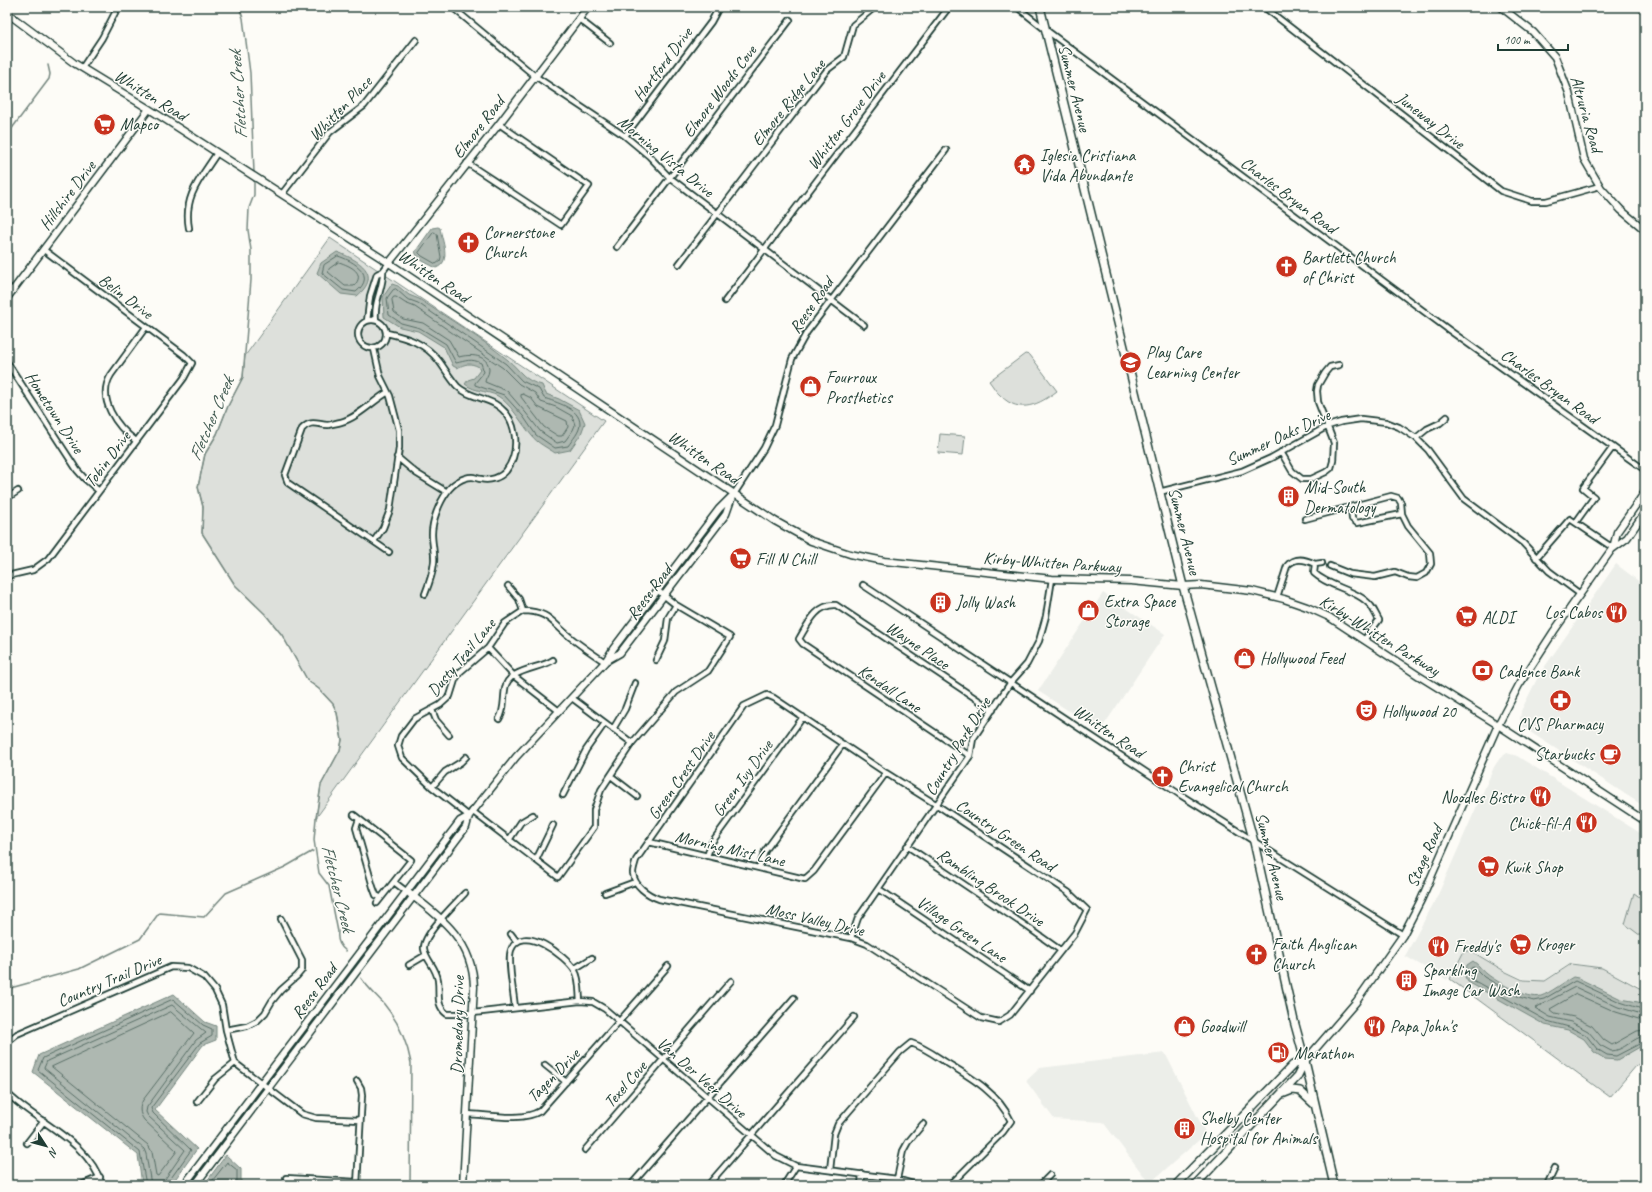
<svg xmlns="http://www.w3.org/2000/svg" width="1652" height="1192" font-family="Caveat,sans-serif">
<style>
.built{fill:#eceee9}
.green{fill:#dde0db;stroke:#7e8e88}
.water{fill:#aeb8b1;stroke:#75877f}
.lines{fill:none;stroke-linecap:round;stroke-linejoin:round}
.shore{stroke:#586e66;stroke-width:1}
.stream{stroke:#75877f;stroke-width:1.5}
.street-casing{stroke:#1f3d34;stroke-width:8}
.secondary-casing{stroke:#1f3d34;stroke-width:9}
.primary-casing{stroke:#1f3d34;stroke-width:10}
.street{stroke:#fdfcf7;stroke-width:4.5}
.secondary{stroke:#fdfcf7;stroke-width:6}
.primary{stroke:#fdfcf7;stroke-width:7}
.labels{text-anchor:middle;stroke-width:3;stroke-linejoin:round;paint-order:stroke}
.street-label{font-size:17px;fill:#1f3d34;stroke:#fdfcf7}
.poi-label{font-size:17px;fill:#1f3d34;stroke:#fdfcf7;text-anchor:start}
.water-label{font-size:18px;font-style:italic;fill:#435c53;stroke:#fdfcf7}
</style>
<rect width="100%" height="100%" fill="#fdfcf7"/>
<filter id="ink" filterUnits="userSpaceOnUse"><feTurbulence type="fractalNoise" baseFrequency=".025" numOctaves="2"/><feDisplacementMap in="SourceGraphic" scale="8" xChannelSelector="R" yChannelSelector="G"/><feConvolveMatrix kernelMatrix="1 2 1 2 8 2 1 2 1" color-interpolation-filters="sRGB"/></filter>
<g filter="url(#ink)">
<path class="built" d="M1616,564L1645,586V807L1524,728L1520,720L1521,711L1539,675Z
M1103,593L1165,634L1100,731L1038,691Z
M1507,753L1517,756L1645,836V989L1602,968L1571,963L1544,981L1524,979L1507,972L1471,950L1465,949L1447,980L1405,956L1437,897L1494,767L1500,758Z
M1165,1053L1206,1134L1151,1182L1144,1176L1103,1122L1054,1119L1026,1081L1040,1068Z"/>
<path class="green" d="M330,238L604,421L316,818L321,785L340,750L342,740L337,713L333,704L319,689L308,681L282,635L265,614L235,585L202,533L203,507L198,487L205,454L217,434L228,406L243,377L245,356Z
M1025,354L1030,355L1057,391C1040,404 1020,415 1001,396C996,392 993,386 989,381Z
M940,434L965,436L963,455L938,453Z
M1634,893L1645,901V939L1625,924Z
M1464,951H1471L1506,972L1523,980L1545,981L1571,964L1602,968L1645,991V1059L1636,1066L1610,1097L1450,979Z"/>
<path class="water" d="M438,227L440,228C442,241 452,262 436,268L419,259L415,252L432,228Z
M337,252C359,260 383,274 357,296L341,294L317,273L321,263Z
M392,284L398,286L409,295L419,299C449,319 481,338 508,360C521,371 524,381 542,385L546,394L559,399L579,410L585,423L581,434L570,450L555,453C548,448 537,443 532,436C522,424 514,409 502,399C492,390 475,393 465,384L468,380L474,378L480,370L479,367C470,362 465,364 457,368L453,366L444,347L418,331L400,327L384,317L383,297Z
M1473,961C1479,965 1482,970 1487,974C1497,982 1528,1000 1541,996C1550,993 1564,982 1573,977L1578,978L1621,999L1638,1002L1645,1006V1044L1617,1060L1605,1059L1594,1052L1584,1039L1568,1030L1545,1025L1468,982L1465,977L1467,965Z
M174,994L205,1022L216,1026V1040L203,1045L155,1110L197,1149L171,1185H142L138,1155L33,1072L39,1055Z
M226,1155L241,1169V1185H204Z"/>
<g class="lines">
<path class="shore" d="M434,232L437,234L441,257L440,261L436,264L422,256L419,253Z
M338,256C354,261 377,275 356,292L343,290L322,273L324,265Z
M339,262C351,266 366,273 354,286H345L328,272L329,269Z
M396,289L407,299L418,303L506,364L522,381L539,389L544,398C555,402 580,408 580,424C580,432 572,440 568,446L555,448L536,435L523,416L504,395L475,385V383L484,372L481,363C471,358 466,361 456,363L446,344L420,328L401,323L389,315L387,298L393,290Z
M394,297H396L405,303L415,307L503,368L519,384L535,393L541,402L556,407L572,416L575,425L573,430L565,441L557,443L540,431L526,413L507,391L485,382C485,378 489,375 489,370C489,354 469,354 459,357L449,340L423,323L403,319L394,312L392,300Z
M523,394L531,398L538,407L567,421L568,427L562,436H558L544,427L521,397V395Z
M1645,1010L1620,1002L1575,981L1544,999L1534,1001L1519,997L1484,977L1474,967L1471,968L1470,976L1471,979L1547,1021L1569,1027L1586,1035L1597,1049L1607,1055L1616,1056L1645,1041
M171,1012L194,1033L143,1100C139,1107 139,1113 144,1120L177,1151L158,1176L156,1175L152,1152L148,1145L52,1067Z
M1645,1015L1618,1007L1575,987L1535,1008L1550,1017L1571,1022L1588,1031L1600,1045L1611,1051C1624,1051 1633,1037 1645,1036
M1645,1021L1616,1012L1576,994L1550,1009L1555,1013L1574,1017L1592,1026L1604,1040L1612,1045L1637,1031L1645,1030
M146,1185L140,1152L38,1070L43,1058L173,999L203,1025L212,1029V1036L200,1043L151,1108L153,1113L191,1150L169,1181L168,1185
M151,1185L146,1154L144,1149L44,1068L47,1061L172,1005L206,1033L196,1040L147,1107L146,1112L148,1116L185,1150L165,1179L163,1185
M209,1185L227,1162L237,1170V1185"/>
<path class="stream" d="M239,7L243,18L250,73L254,173
M7,135L49,79L50,74L48,65
M254,179V195L249,208L248,230L251,250V280L243,377L228,406L217,434L205,454L198,487L203,507L202,533L235,585L265,614L282,635L308,681L319,689L333,704L337,713L342,740L340,750L321,785L316,818L314,840L319,873L329,886L338,932C337,939 339,946 346,951
M361,978C368,988 376,995 384,1004C398,1021 407,1042 411,1063L410,1185
M7,989L79,969L140,939L159,913L204,917L226,893L285,867L313,851"/>
<defs>
<path id="street" d="M452,7L535,76L625,136L649,156L669,177L864,325
M1017,7L1046,30L1449,330L1645,470
M1264,7L1501,191L1532,201H1546L1600,186
M579,19L610,43
M82,68L102,38L118,7
M625,136L711,22L719,7
M467,163L561,225L589,186L499,124
M282,194L330,132L364,106L416,40
M189,228C183,196 201,178 217,153
M617,247L790,20
M679,264L827,70L844,57L853,25L875,7
M7,286L13,291
M725,301L949,7
M358 334a14 14 0 1 1 28 0a14 14 0 1 1-28 0Z
M376,320C373,302 384,288 383,271
M367,321L370,296L377,274L383,271L389,263
M387,333C408,338 425,343 439,361C445,369 450,378 457,386C467,396 482,397 495,404C518,417 521,451 506,471C500,478 490,481 481,479C478,479 475,477 472,477C463,477 452,484 447,492C439,503 432,521 432,534C432,544 435,553 434,562C433,572 429,584 425,594
M7,362L77,470L85,479L99,491
M388,392C373,401 357,418 341,422C337,423 332,424 328,425C318,425 311,419 302,429L285,475L288,483L389,552
M1416,438L1427,429L1440,423L1447,417
M136,441C117,427 96,399 111,375L146,327
M1281,452L1292,471L1302,479H1311L1326,472L1331,468L1333,461L1334,443L1318,402L1317,391L1318,385L1325,373L1330,367L1339,365
M397,457L416,473L447,492
M1159,492L1242,471L1271,458L1328,426L1341,422L1361,419L1386,422L1399,427L1416,438L1428,450L1464,499L1523,543L1549,571L1580,594
M734,494L764,448L775,425L792,359L807,332L946,150
M7,498L18,491
M1351,507L1352,519L1357,523L1402,514
M1305,519L1391,496L1398,498L1401,503L1402,514L1408,526L1430,553L1431,564L1426,573L1417,578L1408,577L1395,572L1375,577L1350,574L1330,566
M1576,522L1594,497L1583,488L1613,447
M374,541L383,528L390,510L399,448V430L390,396L380,376L374,349
M1536,558L1570,519L1613,548
M1315,564L1322,563
M7,576L33,570L48,559L184,378L192,363L184,355L44,250
M863,585L1179,794L1403,935
M508,586L519,599L523,611
M1277,597L1287,566C1294,557 1305,559 1315,564L1314,573C1330,588 1357,589 1371,606C1374,610 1376,615 1379,620L1364,640
M523,611C549,611 552,623 570,637C581,646 593,654 605,662
M488,648L514,676L559,711
M656,660L665,641L668,618L676,605
M767,695L774,698L886,773L937,805L1068,892L1087,910L1075,933L1010,1015L999,1022L981,1018L867,944L851,938L659,899C648,895 634,886 633,873C633,869 635,864 636,860L744,706Z
M572,698L632,743
M432,710L436,720L449,735
M499,719C505,710 503,700 505,689C507,669 540,669 553,660
M613,729L625,709L635,683
M970,756L803,644L799,639C808,624 816,604 836,605L993,710
M611,776L637,796
M432,787L445,772L461,762L466,757
M563,795L586,750L605,723
M472,811L558,877L594,827V810L601,790L632,743L676,692L708,671L730,637L676,605L657,590
M354,815L411,860L377,903
M469,816L432,787L402,758L398,746L401,736L414,719L440,705L450,696L455,680L460,672L488,648L505,623L523,611
M359,819L356,828L373,887L376,895L381,898
M509,840L521,822L533,815
M649,842L805,879L814,871L886,773
M907,846L1029,928L1060,950
M707,856L712,842L803,717
M536,860L553,825
M759,868L765,851L843,744
M394,882L407,892
M879,889L1030,991
M465,893C455,904 422,935 424,949C426,960 436,967 438,980C440,993 435,1005 447,1014H464L580,1001L593,1002L605,1009L776,1156L796,1166L897,1179L916,1185
M605,893L635,882
M511,934L517,942
M851,938L858,918L970,756L973,739L1011,682L1027,664L1039,641L1046,616L1052,579
M409,965L426,955
M574,969L592,958
M515,1008C514,994 507,961 511,950C522,922 566,956 575,971C580,978 579,992 580,1001
M226,1030L247,1026L257,1021L265,1013L272,1001L281,990L297,976L302,970V960L281,919
M7,1042L17,1034L171,967L188,968L204,977L215,990L222,1005L226,1030L235,1063L302,1114L316,1118L360,1120
M545,1065L566,1082
M7,1093C38,1124 88,1140 102,1185
M197,1102L215,1079L235,1063
M467,1114C489,1115 522,1122 540,1111L668,966
M27,1143L44,1121
M585,1150L731,981
M830,1170L834,1134L838,1124L900,1052L911,1043C924,1047 936,1056 947,1063C972,1078 998,1093 1011,1121L1003,1132L950,1185
M286,1178L357,1182
M897,1179L903,1151L908,1142L923,1124
M81,1185L100,1177
M357,1185L362,1095L361,1088L357,1081
M631,1185L794,998
M708,1185L854,1017
M784,1185L796,1166
M861,1185L862,1174
M1040,1185L1050,1175
M1547,1185L1555,1168"/>
<path id="secondary" d="M1501,7L1533,32L1555,57L1569,93L1584,159L1601,188L1621,210L1645,230
M7,13L74,63L149,109L389,263L775,521L811,541L850,554L884,561L1052,579L1131,581L1183,586L1201,585L1252,591L1284,599L1307,607L1329,617L1419,676L1498,725L1645,821
M389,263L499,124L588,7
M7,298L149,109
M1613,548L1617,532L1645,492
M606,661L620,653L726,514L732,497
M410,894C444,919 473,943 474,987L463,1185
M1305,1061L1356,1002L1403,935L1421,900L1498,725L1519,685L1554,631L1612,549L1627,538L1645,512
M184,1185L460,821L469,816L516,757L605,662L613,649L719,509L734,494
M195,1185L466,827L469,816"/>
<path id="primary" d="M1040,7L1183,586L1254,842L1294,1021L1305,1061L1334,1185
M1282,1094L1292,1090L1300,1091L1314,1104
M1176,1185L1293,1065L1305,1061
M1195,1185L1297,1077L1305,1061"/>
</defs>
<use href="#street" class="street-casing"/>
<use href="#secondary" class="secondary-casing"/>
<use href="#primary" class="primary-casing"/>
<use href="#street" class="street"/>
<use href="#secondary" class="secondary"/>
<use href="#primary" class="primary"/>
</g>
</g>
<defs>
<symbol id="supermarket-disc" viewBox="-11 -11 22 22"><circle r="9.5" fill="#c8321e" stroke="#fdfcf7"/><path d="M-6-5.5h2.5l.6 2H6L4.5 2H-2.5L-4.4-4H-6ZM-1.5 3.2a1.3 1.3 0 1 0 .1 0ZM3 3.2a1.3 1.3 0 1 0 .1 0Z" fill="#fff"/></symbol>
<symbol id="temple-disc" viewBox="-11 -11 22 22"><circle r="9.5" fill="#c8321e" stroke="#fdfcf7"/><path d="M0-6L5-2H3V0L6.5 2.5H4V6H1.5V3h-3V6H-4V2.5H-6.5L-3 0V-2H-5Z" fill="#fff"/></symbol>
<symbol id="church-disc" viewBox="-11 -11 22 22"><circle r="9.5" fill="#c8321e" stroke="#fdfcf7"/><path d="M-1.2-6h2.4v3.5h3.3v2.4h-3.3V6h-2.4V-.1h-3.3v-2.4h3.3Z" fill="#fff"/></symbol>
<symbol id="school-disc" viewBox="-11 -11 22 22"><circle r="9.5" fill="#c8321e" stroke="#fdfcf7"/><path d="M0-5L7-2L0 1L-7-2ZM-4 1L0 2.5L4 1V4Q0 6-4 4Z" fill="#fff"/></symbol>
<symbol id="shop-disc" viewBox="-11 -11 22 22"><circle r="9.5" fill="#c8321e" stroke="#fdfcf7"/><path d="M-5-2.5h2.3a2.7 3.5 0 0 1 5.4 0H5L5.5 6h-11ZM-1.5-2.5h3a1.5 2.3 0 0 0-3 0Z" fill="#fff"/></symbol>
<symbol id="building-disc" viewBox="-11 -11 22 22"><circle r="9.5" fill="#c8321e" stroke="#fdfcf7"/><path d="M-4-6H4V6H1V3H-1V6H-4ZM-2.5-4.3h1.7v1.8h-1.7ZM.8-4.3h1.7v1.8H.8ZM-2.5-1h1.7V.8h-1.7ZM.8-1h1.7V.8H.8Z" fill="#fff"/></symbol>
<symbol id="restaurant-disc" viewBox="-11 -11 22 22"><circle r="9.5" fill="#c8321e" stroke="#fdfcf7"/><path d="M-5-6h1v4h1v-4h1v4h1v-4h1v5L-1.5 .5V6h-2V.5L-5-1ZM5-6V6H3V1.5H1.5Q1.5-4 5-6Z" fill="#fff"/></symbol>
<symbol id="bank-disc" viewBox="-11 -11 22 22"><circle r="9.5" fill="#c8321e" stroke="#fdfcf7"/><path d="M-6-4H6V4H-6ZM0-2.3a2.3 2.3 0 1 0 0 4.6a2.3 2.3 0 1 0 0-4.6Z" fill="#fff"/></symbol>
<symbol id="pharmacy-disc" viewBox="-11 -11 22 22"><circle r="9.5" fill="#c8321e" stroke="#fdfcf7"/><path d="M-2-6h4v4h4v4h-4v4h-4v-4h-4v-4h4Z" fill="#fff"/></symbol>
<symbol id="theatre-disc" viewBox="-11 -11 22 22"><circle r="9.5" fill="#c8321e" stroke="#fdfcf7"/><path d="M-5-5.5Q0-4 5-5.5V0Q5 5 0 6Q-5 5-5 0ZM-3.3-2.5H-1v1.5H-3.3ZM1-2.5H3.3v1.5H1ZM-2.8 1Q0 5.5 2.8 1Z" fill="#fff"/></symbol>
<symbol id="cafe-disc" viewBox="-11 -11 22 22"><circle r="9.5" fill="#c8321e" stroke="#fdfcf7"/><path d="M-5.5-4.5H6V0H3Q3 3.5 0 3.5H-2.5Q-5.5 3.5-5.5 0ZM3-3.2v2h1.7v-2ZM-6 4.5H4V6H-6Z" fill="#fff"/></symbol>
<symbol id="fuel-disc" viewBox="-11 -11 22 22"><circle r="9.5" fill="#c8321e" stroke="#fdfcf7"/><path d="M-5.5-6h7V0h2V4h1.3V-2.5L3-4.5l.8-.8L6-3V5H2.5V1h-1V6h-7ZM-4.2-4.7v3.2H.2V-4.7Z" fill="#fff"/></symbol>
</defs>
<g fill-rule="evenodd">
<use href="#supermarket-disc" x="92" y="112" width="25" height="25"/>
<use href="#temple-disc" x="1012" y="152" width="25" height="25"/>
<use href="#church-disc" x="456" y="230" width="25" height="25"/>
<use href="#church-disc" x="1274" y="254" width="25" height="25"/>
<use href="#school-disc" x="1118" y="350" width="25" height="25"/>
<use href="#shop-disc" x="798" y="374" width="25" height="25"/>
<use href="#building-disc" x="1276" y="484" width="25" height="25"/>
<use href="#supermarket-disc" x="728" y="546" width="25" height="25"/>
<use href="#building-disc" x="928" y="590" width="25" height="25"/>
<use href="#shop-disc" x="1076" y="598" width="25" height="25"/>
<use href="#restaurant-disc" x="1604" y="600" width="25" height="25"/>
<use href="#supermarket-disc" x="1454" y="604" width="25" height="25"/>
<use href="#shop-disc" x="1232" y="646" width="25" height="25"/>
<use href="#bank-disc" x="1470" y="658" width="25" height="25"/>
<use href="#pharmacy-disc" x="1548" y="688" width="25" height="25"/>
<use href="#theatre-disc" x="1354" y="698" width="25" height="25"/>
<use href="#cafe-disc" x="1598" y="742" width="25" height="25"/>
<use href="#church-disc" x="1150" y="764" width="25" height="25"/>
<use href="#restaurant-disc" x="1528" y="784" width="25" height="25"/>
<use href="#restaurant-disc" x="1574" y="810" width="25" height="25"/>
<use href="#supermarket-disc" x="1476" y="854" width="25" height="25"/>
<use href="#supermarket-disc" x="1508" y="932" width="25" height="25"/>
<use href="#restaurant-disc" x="1426" y="934" width="25" height="25"/>
<use href="#church-disc" x="1244" y="942" width="25" height="25"/>
<use href="#building-disc" x="1394" y="968" width="25" height="25"/>
<use href="#shop-disc" x="1172" y="1014" width="25" height="25"/>
<use href="#restaurant-disc" x="1362" y="1014" width="25" height="25"/>
<use href="#fuel-disc" x="1266" y="1040" width="25" height="25"/>
<use href="#building-disc" x="1172" y="1116" width="25" height="25"/>
</g>
<g class="labels">
<g class="street-label">
<text transform="translate(662 64) rotate(-53)" y="6">Hartford Drive</text>
<text transform="translate(1075 88) rotate(76)" y="6">Summer Avenue</text>
<text transform="translate(719 91) rotate(-53)" y="6">Elmore Woods Cove</text>
<text transform="translate(151 95) rotate(32)" y="6">Whitten Road</text>
<text transform="translate(788 102) rotate(-51)" y="6">Elmore Ridge Lane</text>
<text transform="translate(340 108) rotate(-46)" y="6">Whitten Place</text>
<text transform="translate(1587 114) rotate(74)" y="6">Altruria Road</text>
<text transform="translate(846 120) rotate(-53)" y="6">Whitten Grove Drive</text>
<text transform="translate(1431 120) rotate(38)" y="6">Juneway Drive</text>
<text transform="translate(478 127) rotate(-52)" y="6">Elmore Road</text>
<text transform="translate(666 156) rotate(39)" y="6">Morning Vista Drive</text>
<text transform="translate(67 195) rotate(-53)" y="6">Hillshire Drive</text>
<text transform="translate(1289 195) rotate(37)" y="6">Charles Bryan Road</text>
<text transform="translate(434 276) rotate(34)" y="6">Whitten Road</text>
<text transform="translate(126 296) rotate(37)" y="6">Belin Drive</text>
<text transform="translate(811 305) rotate(-55)" y="6">Reese Road</text>
<text transform="translate(1550 386) rotate(36)" y="6">Charles Bryan Road</text>
<text transform="translate(55 412) rotate(57)" y="6">Hometown Drive</text>
<text transform="translate(1278 437) rotate(-25)" y="6">Summer Oaks Drive</text>
<text transform="translate(704 457) rotate(34)" y="6">Whitten Road</text>
<text transform="translate(107 459) rotate(-53)" y="6">Tobin Drive</text>
<text transform="translate(1185 531) rotate(76)" y="6">Summer Avenue</text>
<text transform="translate(1052 562) rotate(4)" y="6">Kirby-Whitten Parkway</text>
<text transform="translate(649 592) rotate(-53)" y="6">Reese Road</text>
<text transform="translate(1380 635) rotate(32)" y="6">Kirby-Whitten Parkway</text>
<text transform="translate(918 645) rotate(34)" y="6">Wayne Place</text>
<text transform="translate(461 657) rotate(-50)" y="6">Dusty Trail Lane</text>
<text transform="translate(890 688) rotate(34)" y="6">Kendall Lane</text>
<text transform="translate(1109 731) rotate(34)" y="6">Whitten Road</text>
<text transform="translate(957 746) rotate(-59)" y="6">Country Park Drive</text>
<text transform="translate(681 775) rotate(-55)" y="6">Green Crest Drive</text>
<text transform="translate(742 778) rotate(-54)" y="6">Green Ivy Drive</text>
<text transform="translate(1006 835) rotate(34)" y="6">Country Green Road</text>
<text transform="translate(730 848) rotate(13)" y="6">Morning Mist Lane</text>
<text transform="translate(1272 856) rotate(76)" y="6">Summer Avenue</text>
<text transform="translate(1424 856) rotate(-66)" y="6">Stage Road</text>
<text transform="translate(991 887) rotate(34)" y="6">Rambling Brook Drive</text>
<text transform="translate(815 919) rotate(13)" y="6">Moss Valley Drive</text>
<text transform="translate(962 929) rotate(34)" y="6">Village Green Lane</text>
<text transform="translate(109 980) rotate(-23)" y="6">Country Trail Drive</text>
<text transform="translate(314 991) rotate(-53)" y="6">Reese Road</text>
<text transform="translate(457 1025) rotate(-89)" y="6">Dromedary Drive</text>
<text transform="translate(553 1075) rotate(-46)" y="6">Tagen Drive</text>
<text transform="translate(702 1077) rotate(41)" y="6">Van Der Veer Drive</text>
<text transform="translate(625 1084) rotate(-49)" y="6">Texel Cove</text>
</g>
<g class="poi-label">
<text x="120" y="130">Mapco</text>
<text x="1040" y="161">Iglesia Cristiana<tspan x="1040" dy="20">Vida Abundante</tspan></text>
<text x="484" y="238">Cornerstone<tspan x="484" dy="20">Church</tspan></text>
<text x="1302" y="263">Bartlett Church<tspan x="1302" dy="20">of Christ</tspan></text>
<text x="1146" y="358">Play Care<tspan x="1146" dy="20">Learning Center</tspan></text>
<text x="826" y="383">Fourroux<tspan x="826" dy="20">Prosthetics</tspan></text>
<text x="1304" y="493">Mid-South<tspan x="1304" dy="20">Dermatology</tspan></text>
<text x="756" y="565">Fill N Chill</text>
<text x="1104" y="607">Extra Space<tspan x="1104" dy="20">Storage</tspan></text>
<text x="956" y="608">Jolly Wash</text>
<text x="1602" y="618" text-anchor="end">Los Cabos</text>
<text x="1482" y="623">ALDI</text>
<text x="1260" y="664">Hollywood Feed</text>
<text x="1498" y="677">Cadence Bank</text>
<text x="1382" y="717">Hollywood 20</text>
<text x="1560" y="730" text-anchor="middle">CVS Pharmacy</text>
<text x="1594" y="760" text-anchor="end">Starbucks</text>
<text x="1178" y="772">Christ<tspan x="1178" dy="20">Evangelical Church</tspan></text>
<text x="1524" y="803" text-anchor="end">Noodles Bistro</text>
<text x="1570" y="829" text-anchor="end">Chick-fil-A</text>
<text x="1504" y="873">Kwik Shop</text>
<text x="1272" y="950">Faith Anglican<tspan x="1272" dy="20">Church</tspan></text>
<text x="1536" y="950">Kroger</text>
<text x="1454" y="952">Freddy's</text>
<text x="1422" y="976">Sparkling<tspan x="1422" dy="20">Image Car Wash</tspan></text>
<text x="1200" y="1032">Goodwill</text>
<text x="1390" y="1032">Papa John's</text>
<text x="1294" y="1059">Marathon</text>
<text x="1200" y="1124">Shelby Center<tspan x="1200" dy="20">Hospital for Animals</tspan></text>
</g>
<g class="water-label">
<text transform="translate(238 95) rotate(-94)" y="6">Fletcher Creek</text>
<text transform="translate(211 419) rotate(-67)" y="6">Fletcher Creek</text>
<text transform="translate(338 888) rotate(76)" y="6">Fletcher Creek</text>
</g>
</g>
<rect width="1652" height="1192" fill="none" stroke="#fdfcf7" stroke-width="24"/>
<rect x="12" y="12" width="1628" height="1168" fill="none" stroke="#1f3d34" stroke-width="1.5" filter="url(#ink)"/>
<g transform="translate(46 1146) rotate(126)" stroke="#fdfcf7" stroke-width="3" paint-order="stroke">
<path d="M0-3L7 15L0 10L-7 15Z" fill="#1f3d34"/>
<text y="-6" font-size="11" font-weight="bold" text-anchor="middle" fill="#1f3d34">N</text>
</g>
<path d="M1498 44v6h70v-6" fill="none" stroke="#1f3d34" stroke-width="2"/>
<text x="1504" y="44" font-size="12" fill="#1f3d34" stroke="#fdfcf7" stroke-width="3" paint-order="stroke">100 m</text>
</svg>
